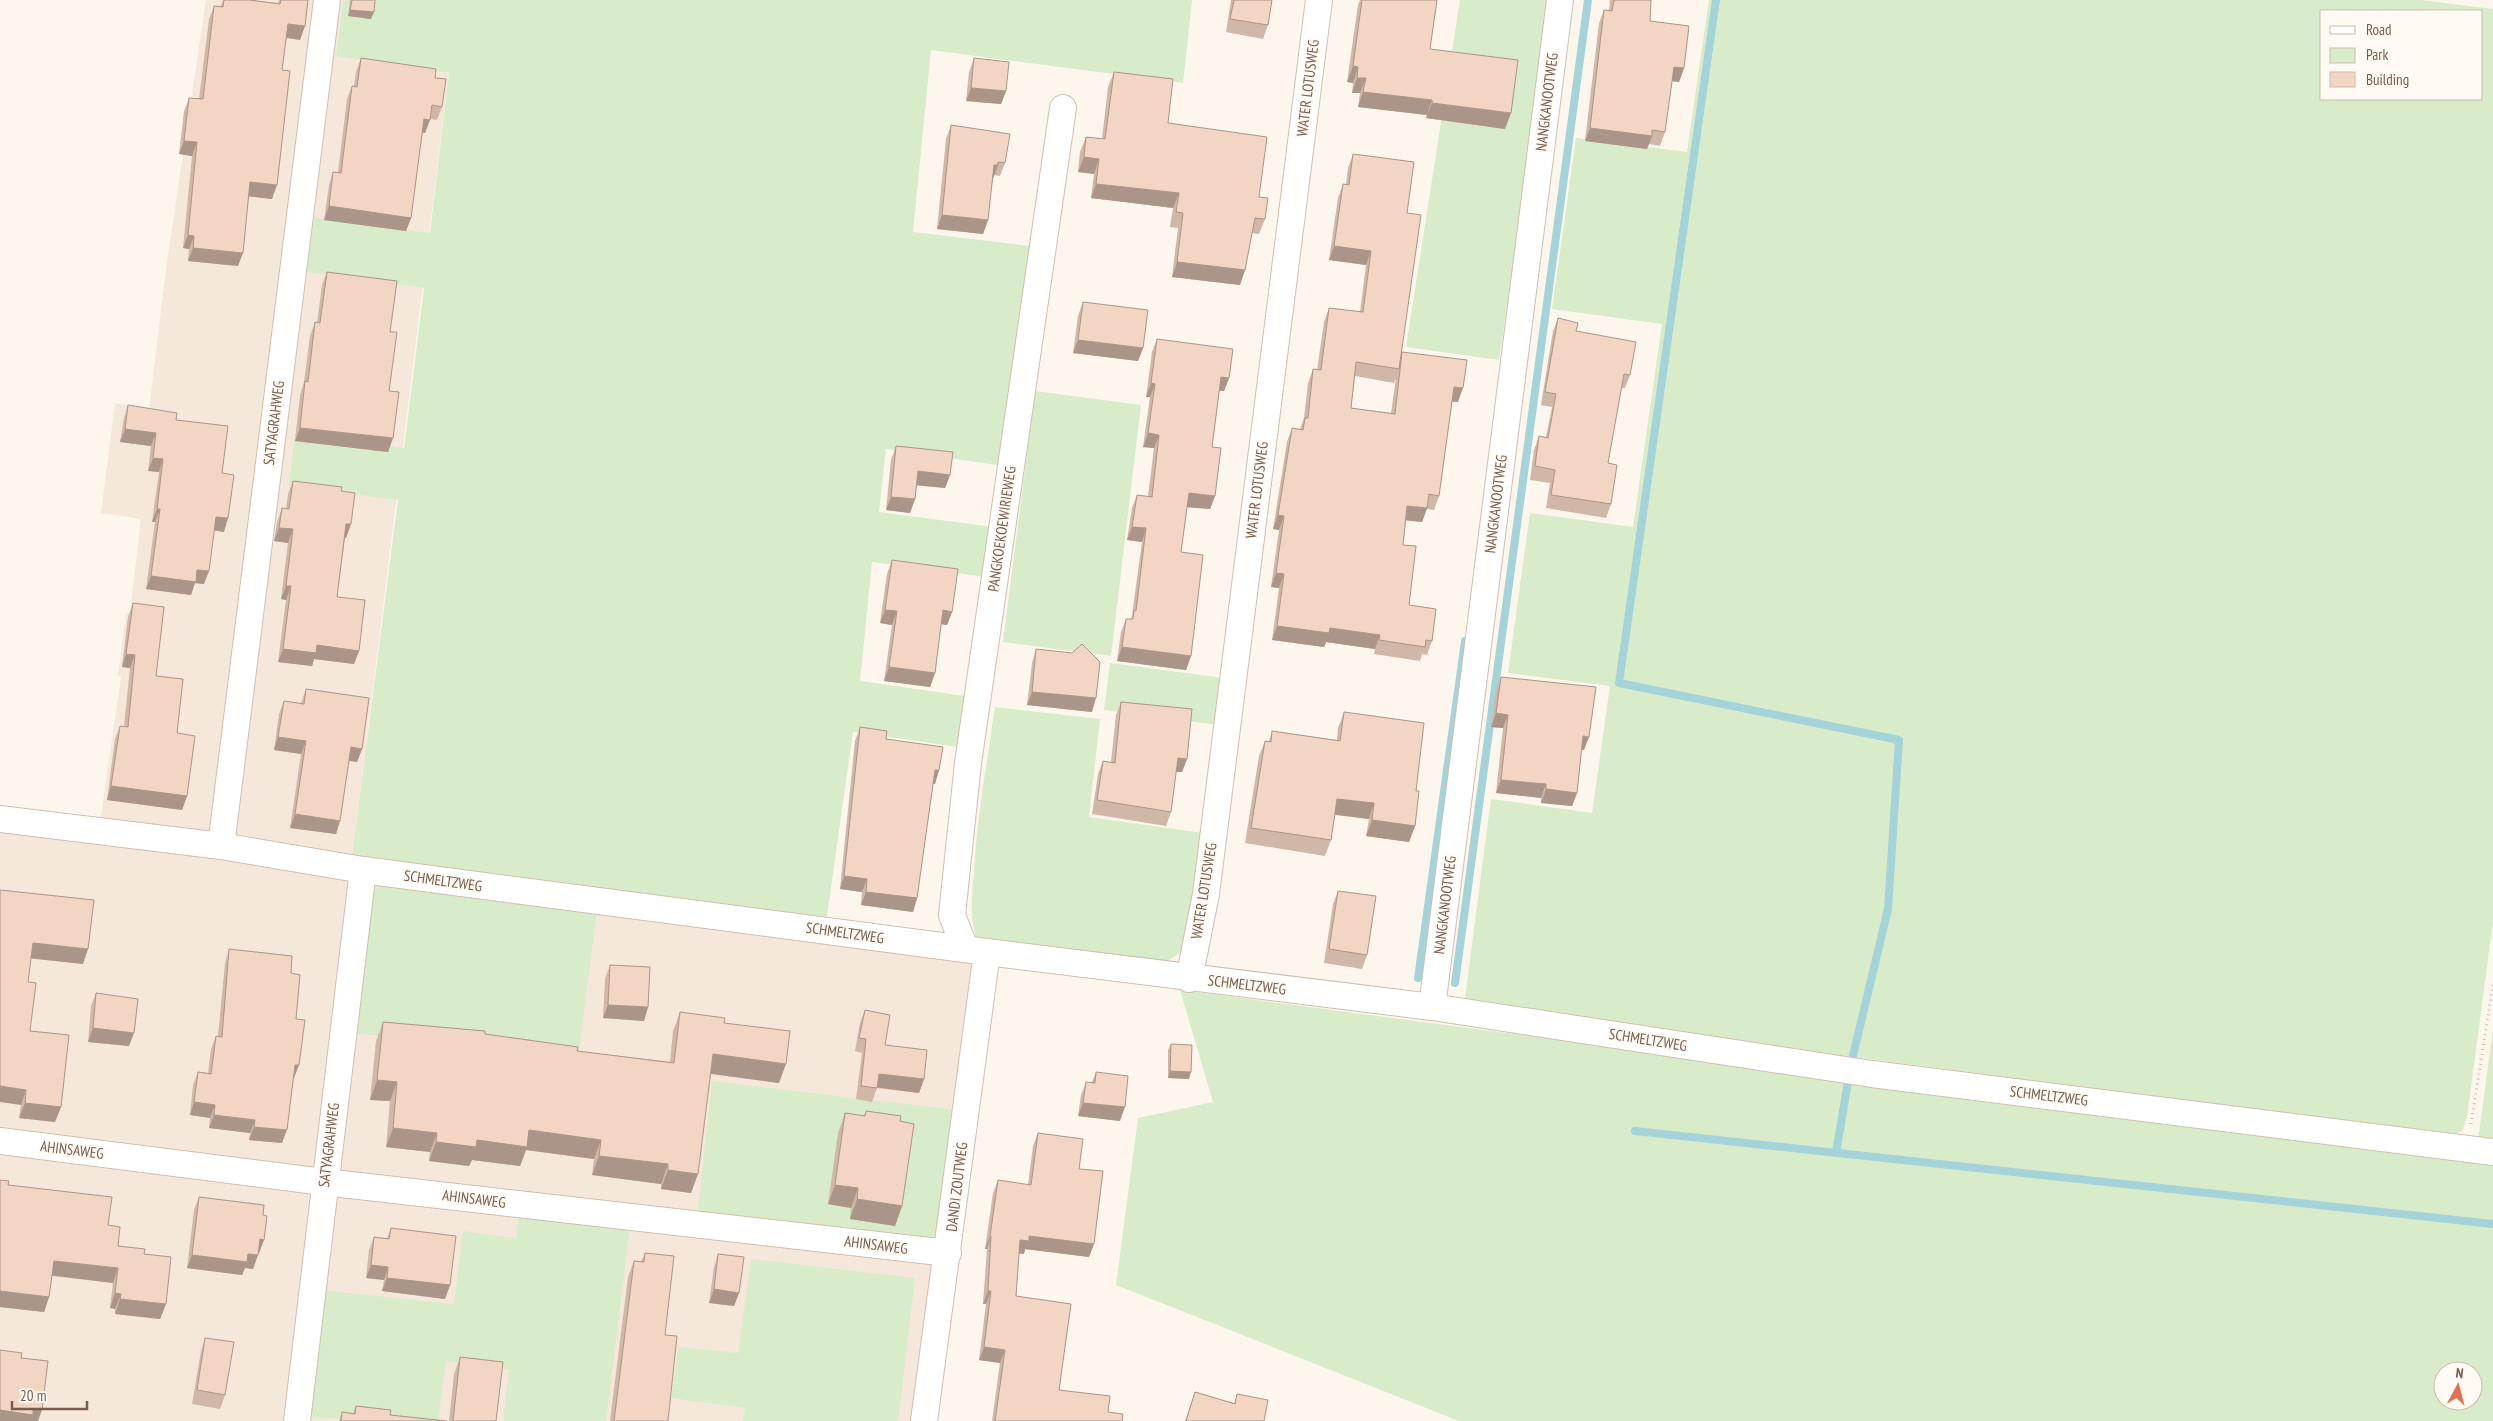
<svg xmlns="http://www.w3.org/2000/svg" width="2493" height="1421" font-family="'PT Sans Narrow',sans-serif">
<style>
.residential{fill:#f5e8da}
.green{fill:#d8ecc9;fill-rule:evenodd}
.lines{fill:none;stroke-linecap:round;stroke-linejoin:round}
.stream{stroke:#a5d3da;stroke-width:8}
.minor-casing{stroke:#d1beb0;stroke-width:28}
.path{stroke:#d9b8a5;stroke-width:3;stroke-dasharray:1 4;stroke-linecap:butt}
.minor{stroke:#fff;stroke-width:26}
.wall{fill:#d1b7a8;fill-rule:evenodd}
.shaded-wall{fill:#aa9588}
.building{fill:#f3d5c3;stroke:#aa9588}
.labels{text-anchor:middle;stroke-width:4;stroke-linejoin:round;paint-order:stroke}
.street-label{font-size:15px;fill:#7a5c4d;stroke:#fffaf3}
</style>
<rect width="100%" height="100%" fill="#fdf6ec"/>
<path class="residential" d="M206,0H343L336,56L449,73L351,867L987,952L924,1421H0V815L100,823L121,677L118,676L126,613H130L141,519L101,513L115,403L149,409L167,262Z"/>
<path class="green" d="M343,0H1192L1183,83L931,50L913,232L1038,247L1011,467L886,449L879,512L1001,528L994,578L872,562L860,681L979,698L973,749L853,732L826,923L352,857L398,500L289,486L295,434L404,448L424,288L306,272L314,218L430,233L449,73L336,56Z
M1460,0H1551L1499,360L1406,347Z
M1709,0H2421L2493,9V922L2467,1117L2462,1131L2451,1136L1464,1005L1491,799L1592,813L1610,686L1508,673L1530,513L1633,527L1662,324L1552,309L1576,138L1687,152ZM2322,11H2482V99H2322Z
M1035,391L1141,405L1111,656L1003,642Z
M1110,663L1224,678L1218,725L1104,710Z
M995,707L1100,719L1089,817L1203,833L1187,943L1179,954L1167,961L977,941C969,919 972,894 974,872C977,816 987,762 995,707Z
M383,883L597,911L578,1057L353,1033L374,890Z
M1180,990L2493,1163V1421H1459L1116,1285L1138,1118L1213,1102ZM2443,1371H2473V1401H2443Z
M2493,1029V1142L2478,1140Z
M712,1081L956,1110L941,1229L935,1238L927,1243L697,1218Z
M519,1214L630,1226L606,1421H503L509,1370L446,1361L438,1421H360L307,1416L321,1290L454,1304L463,1231L516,1238Z
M751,1259L915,1278L898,1421H743L745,1408L671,1398L679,1347L738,1353Z"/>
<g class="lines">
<path class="stream" d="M1716,0L1619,683L1899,740L1888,909L1851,1064L1836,1153
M1418,978L1465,641
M1455,983L1588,0
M1635,1131L2493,1224"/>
<defs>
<path id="minor" d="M0,819L221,846L363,870L987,952L1432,1007L1872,1074L2493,1152
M221,846L327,0
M965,949L952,915L968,763L1063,108
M1189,979L1206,894L1319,0
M1432,1007L1560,0
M0,1141L324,1182L948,1253
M297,1421L363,870
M924,1421L987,952"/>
</defs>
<use href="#minor" class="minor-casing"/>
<path class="path" d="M2471,1124L2493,984"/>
<use href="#minor" class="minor"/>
</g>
<path class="wall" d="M223,0H249L278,3L279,0H308L300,40L286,38L282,70L272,199L249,196L238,266L188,261L189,249L183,248L192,156L179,154L184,111L189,98L199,99L209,19L214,6H221Z
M350,0H375L371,19L348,16Z
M1231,0H1272L1268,25L1263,39L1226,32Z
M1360,0H1437L1430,49L1505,129L1426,118L1427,115L1358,107L1360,93H1352L1353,83L1347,82L1358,5Z
M1610,0H1651L1650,21L1684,68L1679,82L1672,81L1665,132L1660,146L1649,144L1647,149L1585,141L1599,23L1604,10H1609Z
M361,58L435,78L442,107L437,120L430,119L425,133H422L411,218L406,231L324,220L329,185L333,172H338L347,99L352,86H354L356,72Z
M974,58L1006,91L1001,104L966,101L969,72Z
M1114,72L1168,123L1259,197L1265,219L1259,234L1252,233L1245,270L1240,285L1172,277L1178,228L1170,227L1173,208L1091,198L1094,174L1078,172L1080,152L1086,137L1102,139L1108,87Z
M951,125L1005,163L1000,176L994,175L992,179L988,220L983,234L937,229L946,139Z
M1353,154L1407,213L1401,356L1402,352L1458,402H1452L1439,496L1434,510L1427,509L1422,522L1406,520L1403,545L1409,605L1432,641L1427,655L1422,654L1420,661L1374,654L1375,649L1326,642L1324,647L1272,640L1279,588L1271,587L1279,530L1273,529L1287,442L1292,428L1300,429L1304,418L1308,383L1313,369L1317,370L1324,322L1329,308L1360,312L1366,265L1329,260L1338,198L1343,184H1346L1348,168ZM1355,376L1394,383L1396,378L1391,413L1351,408Z
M327,272L390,332L389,391L393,438L388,452L295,441L300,395L304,382L310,336L315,322L317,323L322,285Z
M1083,302L1143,348L1138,361L1073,353L1078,316Z
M1558,318L1576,331L1630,375L1625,388H1621L1608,463L1611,504L1606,518L1546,508L1550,483L1530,480L1534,450L1539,436L1546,437L1552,407L1541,405L1553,331Z
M1157,339L1229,378L1224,391H1219L1212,447L1215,496L1210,509L1187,507L1181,552L1191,656L1186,670L1117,661L1121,632L1126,619H1131L1132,615L1142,542L1127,540L1132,508L1137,495L1148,496L1154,448L1143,447L1150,397H1146L1152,352Z
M128,405L176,420L222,473L224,532L214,530L204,584L195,583L191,595L146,589L155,522H152L159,472L148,471L151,446L120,442L124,418Z
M896,446L950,475L945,488L916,485L915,499L910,513L886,510L891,460Z
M293,481L341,491L351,524L346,538H345L337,597L359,651L354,664L314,659L312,666L278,662L286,600L281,599L288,543L274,541L277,522L282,508L286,509L288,494Z
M892,560L952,612L947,625L941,624L935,673L930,687L884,681L892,625L880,623L887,574Z
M133,603L156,676L177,733L187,796L182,810L107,800L115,739L120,726H124L130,668L122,667L128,617Z
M1036,649L1092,712L1027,705L1032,663Z
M1501,677L1584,750H1581L1577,793L1572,806L1541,803V798L1496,793L1503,728L1491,727L1496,691Z
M306,689L362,749L357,762L349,761L336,834L290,828L301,754L274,750L279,714L284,701L301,703Z
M1121,702L1187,759L1182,772H1176L1171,812L1166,826L1092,814L1098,774L1103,761L1111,762L1116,715Z
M1344,712L1416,791L1415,826L1409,842L1366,836L1369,819L1335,815L1331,840L1325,856L1245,843L1259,756L1265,741H1269L1272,731L1337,740L1338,728Z
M860,727L886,739L939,770L935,784H933L917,898L913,912L861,905L862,892L840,889L855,741Z
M0,890L83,964L31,958L28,982L30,1031L61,1107L55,1122L19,1118L21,1105Z
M1338,891L1367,955L1362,969L1324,963L1333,904Z
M229,949L291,973L296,1019L294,1078L282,1143L249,1140L250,1133L209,1128L210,1118L190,1115L193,1085L198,1072L208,1073L211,1049L216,1036H218L225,963Z
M610,965L648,1007L644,1021L603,1018L605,979Z
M96,993L129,1046L88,1042L91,1006Z
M865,1010L885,1045L924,1079L919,1093L877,1088L872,1102L856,1099L862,1053L855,1051L860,1023Z
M680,1012L724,1023L779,1083L710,1074L691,1193L661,1189V1184L592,1175L594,1159L526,1150L520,1166L472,1160L469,1166L429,1161L430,1152L386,1147L390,1101L370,1100L376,1041L383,1022L485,1034L577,1051L670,1062L673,1031Z
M1171,1044L1189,1079L1168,1078V1050Z
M1096,1072L1120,1121L1078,1116L1081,1095L1086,1082H1092Z
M866,1111L900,1121L902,1206L895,1226L850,1219L851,1208L828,1204L838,1133L845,1113L864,1116Z
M1038,1133L1079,1169L1094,1244L1089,1257L1025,1249L1024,1254L1019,1253L1016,1296L1059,1390L1108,1412L1122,1421H992L1000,1363L979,1360L986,1304H983L987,1249H985L993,1193L998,1180L1028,1185L1033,1146Z
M0,1180L8,1185L108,1225L118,1246L144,1254L166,1304L160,1319L115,1314V1309L110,1308L113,1283L52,1276L49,1297L44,1312L0,1307Z
M199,1197L263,1215L264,1240L259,1253H258L253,1269L245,1268L242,1275L187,1268L194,1210Z
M391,1228L450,1285L445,1299L382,1291L384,1280L366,1278L369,1250L374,1237L387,1238Z
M645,1253L665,1335L668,1421H610L628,1277L634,1261L641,1262Z
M718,1254L739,1293L734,1306L709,1303L714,1267Z
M205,1338L225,1395L220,1409L192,1404L201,1351Z
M460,1357L496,1421H449L454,1374Z
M1195,1392L1234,1403L1237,1394L1264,1421H1185Z
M356,1406L390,1415L447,1421H339L342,1412L353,1413Z"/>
<path class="shaded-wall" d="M350,10L374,12L371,19L348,16Z
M288,24L305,26L300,40L283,37Z
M1353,66L1358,67L1353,83L1347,82Z
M1674,67L1684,68L1679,82L1669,81Z
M1357,78H1366L1360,93H1352Z
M971,88L1006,91L1001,104L966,101Z
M1363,92L1432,100L1427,115L1358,107Z
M1432,103L1511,113L1505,129L1426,118Z
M424,119L430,120L425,133H419Z
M1590,128L1652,136L1647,149L1585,141Z
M184,141L197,142L192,156L179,154Z
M1084,157L1099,159L1094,174L1078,172Z
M994,165H998L993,179L989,178Z
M250,182L277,185L272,199L245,196Z
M1096,184L1179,193L1173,208L1091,198Z
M329,206L411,218L406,231L324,220Z
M942,215L988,220L983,234L937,229Z
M188,235L194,236L189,249L183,248Z
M1334,246L1371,251L1366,265L1329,260Z
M193,248L243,253L238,266L188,261Z
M1177,262L1245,270L1240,285L1172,277Z
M1078,340L1143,348L1138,361L1073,353Z
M1221,377L1229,378L1224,391L1216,390Z
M1151,383L1155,384L1150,397H1146Z
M1454,387L1463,388L1458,402L1449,401Z
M300,428L393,438L388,452L295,441Z
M125,429L156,433L151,446L120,442Z
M1148,433L1159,435L1154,448L1143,447Z
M153,458L163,459L159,472L148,471Z
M918,471L950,475L945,488L913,485Z
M1189,493L1215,496L1210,509L1184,507Z
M891,497L915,499L910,513L886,510Z
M1407,506L1427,508L1422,522L1402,520Z
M157,509H160L155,522H152Z
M1278,515L1284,516L1279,530L1273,529Z
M216,517L228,518L224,532L211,530Z
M346,524H351L346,538L341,537Z
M1132,527L1146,528L1142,542L1127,540Z
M279,528L293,529L288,543L274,541Z
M197,570L209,571L204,584L195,583L191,595L146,589L151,576Z
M1276,573L1284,574L1279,588L1271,587Z
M286,586H291L286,600L281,599Z
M885,610L897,611L892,625L880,623Z
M943,610L952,612L947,625L938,624Z
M1277,626L1330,628L1380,635L1375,649L1326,642L1324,647L1272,640Z
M317,645L359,651L354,664L314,659L312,666L278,662L283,649Z
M1122,647L1191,656L1186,670L1117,661Z
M126,654L135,655L130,668L122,667Z
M889,667L935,673L930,687L884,681Z
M1032,692L1096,698L1092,712L1027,705Z
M1496,713L1508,715L1503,728L1491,727Z
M1583,736L1589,737L1584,750H1578Z
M278,737L306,741L301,754L274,750Z
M351,747L362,749L357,762L346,760Z
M1178,758L1187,759L1182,772H1173Z
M935,770H939L935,784L930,783Z
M1501,780L1546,784L1541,798L1496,793Z
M111,786L187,796L182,810L107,800Z
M1546,789L1577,793L1572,806L1541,803Z
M1337,799L1374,803L1369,819L1331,814Z
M295,814L340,821L336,834L290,828Z
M1372,820L1415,826L1409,842L1366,836Z
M844,876L867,879L862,892L840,889Z
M866,892L917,898L913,912L861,905Z
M33,943L88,949L83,964L27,958Z
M608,1005L648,1007L644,1021L603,1018Z
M93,1028L134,1033L129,1046L88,1042Z
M713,1054L786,1064L779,1083L706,1073Z
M295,1065H299L294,1078H290Z
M1170,1071L1191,1072L1189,1079L1168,1078Z
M879,1074L924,1079L919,1093L874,1087Z
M377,1080L397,1082L390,1101L370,1100Z
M0,1086L26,1090L21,1105L0,1102Z
M194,1102L215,1105L210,1118L190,1115Z
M25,1103L61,1107L55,1122L19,1118Z
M1083,1103L1125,1107L1120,1121L1078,1116Z
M214,1115L255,1120L250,1133L209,1128Z
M254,1127L287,1130L282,1143L249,1140Z
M393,1128L437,1133L430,1152L386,1147Z
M529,1130L601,1140L594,1159L526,1150L520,1166L472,1160L469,1166L429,1161L436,1142L477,1140Z
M599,1156L668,1164L661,1184L592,1175Z
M668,1170L698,1174L691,1193L661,1189Z
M835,1185L858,1188L851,1208L828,1204Z
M857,1199L902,1206L895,1226L850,1219Z
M990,1236H991L987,1249H985Z
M1029,1236L1094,1244L1089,1257L1025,1249L1024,1254L1015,1253L1020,1240Z
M260,1239L264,1240L259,1253H255Z
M248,1254L258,1255L253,1269L245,1268L242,1275L187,1268L192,1255Z
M54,1261L118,1268L113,1283L49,1275Z
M371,1265L388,1267L384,1280L366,1278Z
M387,1278L450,1285L445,1299L382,1291Z
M714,1289L739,1293L734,1306L709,1303Z
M0,1291L49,1297L44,1312L0,1307Z
M988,1291H991L986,1304H983Z
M115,1293L121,1294L115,1309L110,1308Z
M120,1299L166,1304L160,1319L115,1314Z
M984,1347L1005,1350L1000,1363L979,1360Z
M33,1409L42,1410L38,1421H0V1410Z"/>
<path class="building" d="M224,0H249L280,4L281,0H308L305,26L288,24L282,70L290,71L277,185L250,182L243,253L193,248L194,236L188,235L197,142L184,141L189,98L203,99L214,6L223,7Z
M352,0H375L374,12L350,10Z
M1234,0H1272L1268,25L1230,19Z
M1362,0H1437L1430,49L1518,60L1511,113L1432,103V100L1363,92L1366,78H1357L1358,67L1353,66Z
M1614,0H1651L1650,21L1689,26L1684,68L1674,67L1665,132L1652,130V136L1590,128L1604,10L1612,11Z
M361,58L436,69L435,78L446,79L442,107L432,105L430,120L424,119L411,218L329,206L333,172L341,173L352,86L357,87Z
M974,58L1009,62L1006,91L971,88Z
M1114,72L1173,79L1168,123L1267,137L1259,197L1268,198L1265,219L1255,218L1245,270L1177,262L1183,213L1176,212L1179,193L1096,184L1099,159L1084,157L1086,137L1105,139Z
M951,125L1010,134L1005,163L998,162V165H994L988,220L942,215Z
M1353,154L1414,162L1407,213L1421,215L1399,369L1356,362L1351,408L1395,414L1402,352L1467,360L1463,388L1454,387L1439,496L1429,494L1427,508L1407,506L1403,545L1416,546L1409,605L1436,609L1432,641L1426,640L1425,647L1379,640L1380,635L1330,628L1329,633L1277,626L1284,574L1276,573L1284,516L1278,515L1292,428L1303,430L1305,418H1308L1313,369L1321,370L1329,308L1363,312L1371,251L1334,246L1343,184L1349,185Z
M327,272L397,281L390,332H397L389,391L399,392L393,438L300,428L305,381L308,382L315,322L320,323Z
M1083,302L1148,310L1143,348L1078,340Z
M1558,318L1578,323L1576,331L1636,342L1630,375L1624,374L1608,463L1617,465L1611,504L1551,495L1555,470L1535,466L1539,436L1548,438L1556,394L1545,392Z
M1157,339L1233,349L1229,378L1221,377L1212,447L1221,448L1215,496L1189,493L1181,552L1203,555L1191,656L1122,647L1126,619H1133L1134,610L1136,611L1146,528L1132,527L1137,495L1152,497L1159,435L1148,433L1155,384L1151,383Z
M128,405L177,413L176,420L228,426L222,473L234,475L228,518L216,517L209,571L197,570L196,582L151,576L160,509H157L163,459L153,458L156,433L125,429Z
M896,446L953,452L950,475L918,471L915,499L891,497Z
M293,481L342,487L341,491L355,493L351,524H346L337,597L365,600L359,651L317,645L316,653L283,649L291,586H286L293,529L279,528L282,508L289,509Z
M892,560L958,569L952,612L943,610L935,673L889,667L897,611L885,610Z
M133,603L164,607L156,676L183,679L177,733L195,736L187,796L111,786L120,726L128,727L135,655L126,654Z
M1082,644L1100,662L1096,698L1032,692L1036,649L1072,653Z
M1501,677L1596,687L1589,737L1583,736L1577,793L1546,789V784L1501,780L1508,715L1496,713Z
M306,689L369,698L362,749L351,747L340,821L295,814L306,741L278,737L284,701L304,704Z
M1121,702L1192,709L1187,759L1178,758L1171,812L1097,800L1103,761L1115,763Z
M1344,712L1424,723L1416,791H1419L1415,826L1372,820L1374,803L1337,799L1331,840L1251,828L1265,741L1271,742L1272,731L1340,741Z
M860,727L887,731L886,739L943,747L939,770H935L917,898L866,892L867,879L844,876Z
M0,890L94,900L88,949L33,943L28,982L36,983L30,1031L69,1035L61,1107L25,1103L26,1090L0,1086Z
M1338,891L1376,896L1367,955L1329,949Z
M229,949L292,956L291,973L300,975L296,1019L305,1020L299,1065H295L287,1130L254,1127L255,1120L214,1115L215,1105L194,1102L198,1072L211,1074L216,1036L222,1037Z
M610,965L650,967L648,1007L608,1005Z
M96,993L138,999L134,1033L93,1028Z
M865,1010L890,1015L885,1045L927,1050L924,1079L879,1074L877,1088L861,1086L866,1039L859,1038Z
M680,1012L725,1018L724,1023L790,1031L786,1064L713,1054L698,1174L668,1170V1164L599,1156L601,1140L529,1130L527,1147L477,1140L476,1147L436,1142L437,1133L393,1128L397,1082L377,1080L383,1022L485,1031V1034L578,1047L577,1051L674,1063Z
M1171,1044L1192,1045L1191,1072L1170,1071Z
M1096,1072L1128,1076L1125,1107L1083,1103L1086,1082L1095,1083Z
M866,1111L901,1116L900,1121L914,1124L902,1206L857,1199L858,1188L835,1185L845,1113L865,1116Z
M1038,1133L1083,1139L1079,1169L1103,1171L1094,1244L1029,1236V1241L1020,1240L1016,1296L1071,1304L1059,1390L1110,1396L1108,1412L1123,1414L1122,1421H995L1005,1350L984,1347L991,1291H988L991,1236H990L998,1180L1031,1185Z
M0,1180L9,1181L8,1185L112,1197L108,1225L120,1227L118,1246L145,1249L144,1254L171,1257L166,1304L120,1299L121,1294L115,1293L118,1268L54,1261L49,1297L0,1291Z
M199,1197L264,1205L263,1215L267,1216L264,1240L260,1239L258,1255L248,1254L247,1262L192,1255Z
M391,1228L456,1236L450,1285L387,1278L388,1267L371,1265L374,1237L389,1239Z
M645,1253L674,1256L665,1335L677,1336L668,1421H614L634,1261L644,1262Z
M718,1254L744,1257L739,1293L714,1289Z
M205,1338L234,1342L225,1395L197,1390Z
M0,1350L22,1353L21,1358L48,1361L42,1410L33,1409V1415L0,1410Z
M460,1357L503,1362L496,1421H453Z
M1195,1392L1235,1404L1237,1394L1268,1400L1264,1421H1186Z
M356,1406L391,1410L390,1415L447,1421H341L342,1412L355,1414Z"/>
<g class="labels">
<g class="street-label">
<text transform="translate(1308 88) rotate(-83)" y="5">WATER LOTUSWEG</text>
<text transform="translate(1547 102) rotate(-83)" y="5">NANGKANOOTWEG</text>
<text transform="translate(274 423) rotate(-83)" y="5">SATYAGRAHWEG</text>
<text transform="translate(1257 490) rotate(-83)" y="5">WATER LOTUSWEG</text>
<text transform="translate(1496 504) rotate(-83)" y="5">NANGKANOOTWEG</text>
<text transform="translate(1002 529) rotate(-82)" y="5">PANGKOEKOEWIRIEWEG</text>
<text transform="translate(443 881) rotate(8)" y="5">SCHMELTZWEG</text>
<text transform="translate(1204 891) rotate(-81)" y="5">WATER LOTUSWEG</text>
<text transform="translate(1445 905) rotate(-83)" y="5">NANGKANOOTWEG</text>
<text transform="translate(845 933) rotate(8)" y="5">SCHMELTZWEG</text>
<text transform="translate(1247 985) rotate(7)" y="5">SCHMELTZWEG</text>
<text transform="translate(1648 1040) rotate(9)" y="5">SCHMELTZWEG</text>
<text transform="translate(2049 1096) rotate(7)" y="5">SCHMELTZWEG</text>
<text transform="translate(329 1145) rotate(-83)" y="5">SATYAGRAHWEG</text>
<text transform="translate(72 1150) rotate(7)" y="5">AHINSAWEG</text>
<text transform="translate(957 1187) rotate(-83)" y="5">DANDI ZOUTWEG</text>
<text transform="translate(474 1199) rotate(7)" y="5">AHINSAWEG</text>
<text transform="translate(876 1245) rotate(7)" y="5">AHINSAWEG</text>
</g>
</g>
<rect x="2320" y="10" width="162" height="90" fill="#fffaf3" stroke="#cabbb1"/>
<rect x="2330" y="26" width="25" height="8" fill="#ffffff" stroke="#cabbb1"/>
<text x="2366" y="35" font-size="15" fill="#7a5c4d">Road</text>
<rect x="2330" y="48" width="25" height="15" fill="#d8ecc9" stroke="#cabbb1"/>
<text x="2366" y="60" font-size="15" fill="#7a5c4d">Park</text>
<rect x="2330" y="72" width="25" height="15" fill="#f3d5c3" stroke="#cabbb1"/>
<text x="2366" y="85" font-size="15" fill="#7a5c4d">Building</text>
<g transform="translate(2458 1386) rotate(7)"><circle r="24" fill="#fffaf3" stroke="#cabbb1"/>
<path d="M0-4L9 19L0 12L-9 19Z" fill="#e76f51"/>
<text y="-8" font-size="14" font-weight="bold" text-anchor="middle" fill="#7a5c4d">N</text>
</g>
<path d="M12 1401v8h75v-8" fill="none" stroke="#7a5c4d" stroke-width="2.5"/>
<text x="20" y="1401" font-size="15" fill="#7a5c4d" stroke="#fffaf3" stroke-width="4" paint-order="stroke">20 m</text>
</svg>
